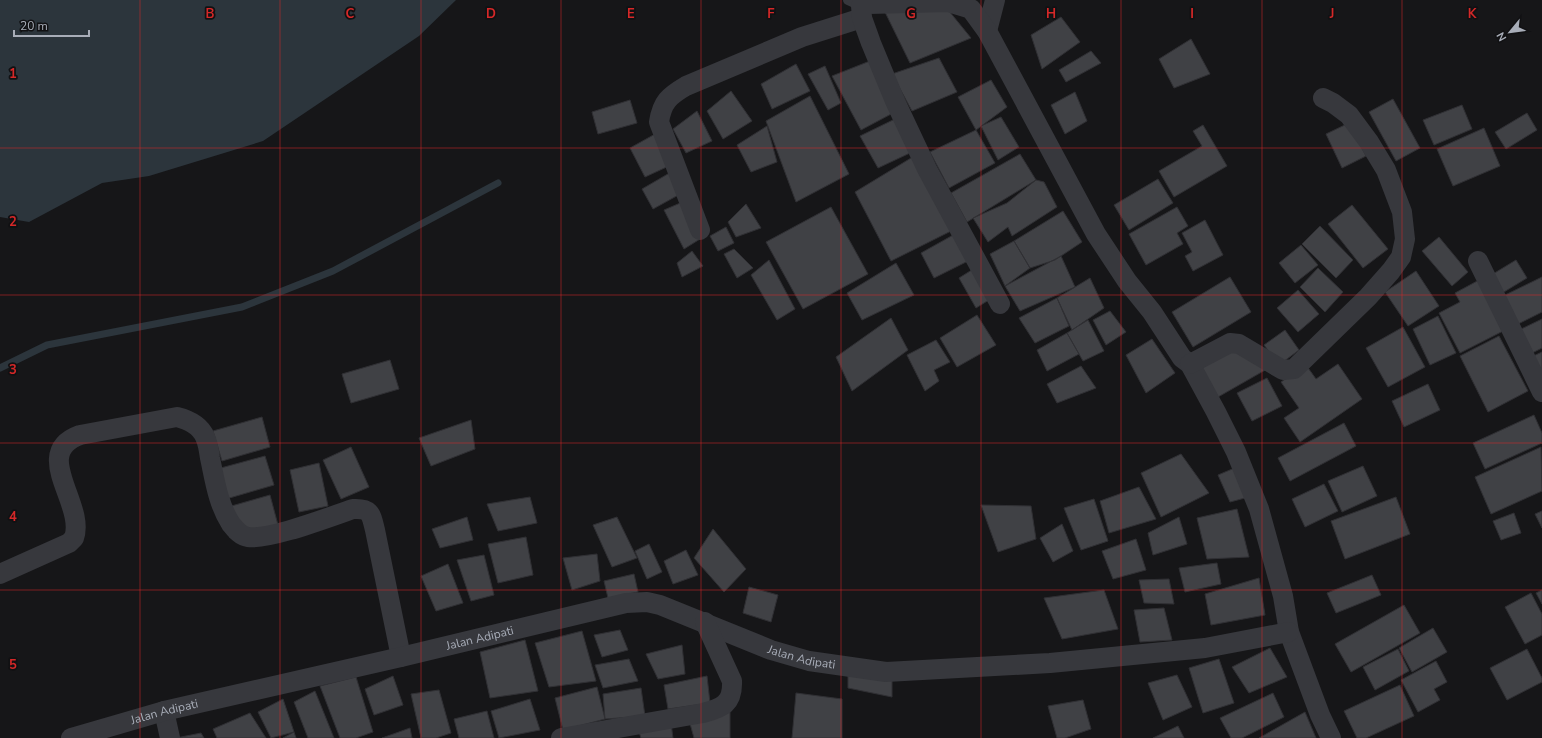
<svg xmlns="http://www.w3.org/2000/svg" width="1542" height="738" font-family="'Nunito Sans',sans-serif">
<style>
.water{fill:#2c353c}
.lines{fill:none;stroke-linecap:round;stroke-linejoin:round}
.stream{stroke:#2c353c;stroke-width:7}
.building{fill:#404145;stroke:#303034}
.lane{stroke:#37383d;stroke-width:10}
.street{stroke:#37383d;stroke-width:20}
.grid{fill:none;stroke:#d62828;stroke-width:1;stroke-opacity:0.55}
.labels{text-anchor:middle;stroke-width:3.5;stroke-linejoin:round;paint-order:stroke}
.street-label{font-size:12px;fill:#a8adb8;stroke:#111113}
.grid-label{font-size:13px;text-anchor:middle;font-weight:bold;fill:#d62828;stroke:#111113;stroke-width:3.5;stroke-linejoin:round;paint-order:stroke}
</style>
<rect width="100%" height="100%" fill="#161618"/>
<path class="water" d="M0,0H456L419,36L263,141L149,176L102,183L29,222L0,217Z"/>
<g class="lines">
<path class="stream" d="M0,368L47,345L242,307L333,271L498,183"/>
</g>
<path class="building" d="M884,10L949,11L971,38L910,63Z
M1061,17L1080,42L1042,69L1031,35Z
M1191,39L1210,74L1174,88L1159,59Z
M1091,51L1101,63L1066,82L1059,70Z
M939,58L957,92L912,111L892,74Z
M870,61L893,113L861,130L832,76Z
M796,64L810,91L772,109L761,84Z
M825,66L841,103L828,110L808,74Z
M991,80L1007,107L976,130L958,97Z
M731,91L752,121L723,139L707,111Z
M1075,92L1087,121L1065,134L1051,105Z
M810,96L849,174L796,202L766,121Z
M1393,99L1420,148L1396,161L1369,112Z
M630,100L637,123L598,134L592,112Z
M1462,105L1472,129L1434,145L1423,120Z
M697,111L712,141L686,153L673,129Z
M1527,113L1537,130L1506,149L1495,132Z
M1001,117L1019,147L998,160L981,126Z
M895,119L910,153L878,168L860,136Z
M1349,123L1366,156L1342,168L1326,134Z
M1203,125L1227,166L1174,197L1159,171L1202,146L1193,131Z
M767,126L777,162L751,172L737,145Z
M1484,128L1500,166L1453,186L1437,149Z
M976,130L995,163L949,188L930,152Z
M657,133L671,165L645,177L630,148Z
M1020,154L1036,180L967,222L951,193Z
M916,155L955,229L891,261L855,192Z
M673,171L682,193L653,209L642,189Z
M1158,179L1173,203L1129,230L1114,205Z
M1036,180L1044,182L1057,207L1012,236L1008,227L988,242L973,218L1007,203Z
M685,201L700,239L684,249L664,210Z
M746,204L761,228L736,237L728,222Z
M1352,205L1388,249L1363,268L1328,224Z
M831,207L868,274L803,309L766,242Z
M1177,207L1188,226L1177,233L1183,244L1146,265L1129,234Z
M1063,211L1082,242L1055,260L1030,268L1014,241Z
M1205,220L1223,255L1193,271L1185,256L1192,252L1182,233Z
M1320,226L1353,260L1336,278L1302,244Z
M726,227L734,243L718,251L710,236Z
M955,234L970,260L934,278L921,253Z
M1439,237L1468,272L1452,286L1422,251Z
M1014,241L1030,268L1005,286L990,254Z
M1301,245L1318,265L1295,283L1279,263Z
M734,249L753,268L737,278L724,254Z
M692,251L703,266L682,277L677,263Z
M1061,256L1075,287L1020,311L1005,286Z
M769,260L795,309L777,320L751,275Z
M1516,260L1527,278L1499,295L1488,277Z
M896,263L914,295L862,320L847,293Z
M975,268L992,298L976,308L959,278Z
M1318,268L1343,292L1325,312L1300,287Z
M1416,271L1439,306L1408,326L1385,292Z
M1230,277L1251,312L1193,347L1172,312Z
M1542,277V312L1514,326L1499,298Z
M1090,278L1104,308L1072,330L1057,298Z
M1481,279L1507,329L1460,353L1439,313L1460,302L1455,293Z
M1298,290L1319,314L1298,332L1277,308Z
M1057,298L1069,326L1035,343L1019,318Z
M1110,311L1126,332L1106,345L1093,320Z
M977,315L996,345L957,367L940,338Z
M1438,316L1456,353L1430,365L1413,329Z
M891,318L908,350L852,391L836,357Z
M1542,319V348L1528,355L1517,331Z
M1088,320L1104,351L1083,361L1067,333Z
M1403,327L1425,367L1388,387L1366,348Z
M1285,330L1299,350L1279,365L1264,345Z
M1067,333L1079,354L1047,371L1037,350Z
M1499,336L1528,391L1488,412L1460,356Z
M1152,339L1175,373L1146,393L1126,355Z
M936,340L950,362L934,370L939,381L925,391L907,355Z
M1235,349L1267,369L1218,397L1201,367Z
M1542,352V383L1529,358Z
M390,360L399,389L351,403L342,374Z
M1338,364L1362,399L1300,442L1284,418L1299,408L1281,382L1306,365L1316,379Z
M1081,366L1096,388L1057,403L1047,384Z
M1267,378L1282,406L1252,421L1237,393Z
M1428,384L1440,410L1404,427L1392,401Z
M1534,415L1542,433V443L1485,469L1473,443Z
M262,417L270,447L222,461L213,431Z
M471,420L475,449L431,466L419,438Z
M1344,423L1356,446L1290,481L1278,458Z
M351,447L369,487L341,499L323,460Z
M1541,447L1542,491L1491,514L1475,477Z
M1181,454L1209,493L1161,517L1141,473Z
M265,456L274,485L226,499L217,469Z
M319,463L328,506L299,512L290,470Z
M1363,466L1377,496L1342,512L1328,481Z
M1237,467L1245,498L1230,502L1218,475Z
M1324,484L1338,511L1305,527L1292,499Z
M1139,487L1156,519L1109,533L1100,501Z
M270,495L278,525L230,538L221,509Z
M530,497L537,523L498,531L487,504Z
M1396,497L1410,534L1345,559L1331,521Z
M1094,499L1108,541L1081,550L1064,508Z
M981,505L1031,506L1036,539L998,552Z
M1237,509L1249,557L1207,559L1197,518Z
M1542,511V528L1535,514Z
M1514,513L1521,533L1501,540L1493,521Z
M467,517L473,540L440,548L432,529Z
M617,517L637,558L612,567L593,525Z
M1179,517L1187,544L1153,555L1148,533Z
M1062,524L1073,551L1053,562L1040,538Z
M713,529L746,569L724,592L694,558Z
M526,537L533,575L498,583L488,544Z
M1136,539L1146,570L1113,579L1102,551Z
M649,544L662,572L647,579L635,551Z
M686,550L698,575L673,584L664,561Z
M597,554L600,581L572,590L563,558Z
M484,555L494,595L471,601L457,560Z
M1217,563L1221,584L1185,592L1179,568Z
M448,564L463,603L436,611L421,576Z
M634,574L638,592L608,598L604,581Z
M1372,575L1381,595L1336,613L1327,593Z
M1259,578L1265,615L1211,625L1205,594Z
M1169,579L1174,604L1144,603L1139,580Z
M749,587L778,595L771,622L743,613Z
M1104,590L1118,629L1062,639L1044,598Z
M1542,590V604L1536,593Z
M1531,593L1542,614V635L1525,644L1505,607Z
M1404,605L1420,633L1351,672L1335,644Z
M1164,608L1172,640L1140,642L1134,610Z
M1433,628L1447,652L1412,672L1399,648Z
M620,630L628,650L602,657L594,635Z
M582,631L596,681L549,687L535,643Z
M525,640L538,691L490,698L480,652Z
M682,645L685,674L658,679L646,654Z
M1270,648L1287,677L1249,693L1232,667Z
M1398,649L1409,671L1375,690L1363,667Z
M1527,649L1542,678V682L1507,700L1490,668Z
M629,659L638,681L603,688L595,665Z
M1219,659L1234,703L1203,713L1189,668Z
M1436,661L1447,682L1434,689L1440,700L1418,712L1401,680Z
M848,673L892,680V697L848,688Z
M1177,675L1192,707L1163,720L1148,683Z
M393,676L403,705L374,715L365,689Z
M707,676L710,703L668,709L664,685Z
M356,677L373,732L356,738H340L320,686Z
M1400,685L1414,716L1366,738H1357L1344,711Z
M597,687L605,719L563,730L555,698Z
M641,688L645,716L605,719L603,694Z
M439,690L451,733L436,738H421L411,694Z
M315,691L334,738H308L294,702Z
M796,693L842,699V738H792Z
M1273,693L1284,717L1242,738H1231L1220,718Z
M283,699L294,732L271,738L258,712Z
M530,699L540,730L499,738L491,711Z
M1083,700L1091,729L1065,738H1057L1048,706Z
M487,711L494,738H459L454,719Z
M730,712V738H694L689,720Z
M1305,712L1316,738H1259Z
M250,713L266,738H217L213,729Z
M671,723L673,738H641L638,729Z
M1178,726L1184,738H1153Z
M410,728L412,738H382Z
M294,732L296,738H283Z
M201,733L204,738H176Z"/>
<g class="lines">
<path class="lane" d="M848,0L861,6"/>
<g class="street">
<path d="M987,31L995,0"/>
<path d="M700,230L659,122C662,102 669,96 686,86L802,37L862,18"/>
<path d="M1478,261L1542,392"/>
<path d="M1000,304L927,169L895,101L871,43L862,18L861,6L869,4L948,2L971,9L987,31L1096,234L1127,281L1152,312L1182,358L1190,364L1216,412L1236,452L1259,509L1283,596L1289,632L1320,715L1331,738"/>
<path d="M1190,364L1230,343L1239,344L1283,370L1294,369L1368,297L1391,271L1401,257L1405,239L1402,212L1386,170L1369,142L1349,115L1333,103L1323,98"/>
<path d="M0,574L69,543L74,538C86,504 30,453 80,435L177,417C189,420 200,425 205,437C208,443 209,451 210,458C215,481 218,504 231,524C235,529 240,536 248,537C270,540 329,517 353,509C371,508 371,514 375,530L401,657"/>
<path d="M164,711L170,738"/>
<path id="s1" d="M71,738L164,711L401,657L626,603L647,602L660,605L771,650L809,661L886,672L1050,663L1205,648L1289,632"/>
<path d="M561,738L703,713C722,708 733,704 732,681L705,622"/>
</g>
</g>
<path class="grid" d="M140,0V738M280,0V738M421,0V738M561,0V738M701,0V738M841,0V738M981,0V738M1121,0V738M1262,0V738M1402,0V738M0,148H1542M0,295H1542M0,443H1542M0,590H1542"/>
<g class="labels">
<g class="street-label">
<text dy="4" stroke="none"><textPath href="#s1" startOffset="421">Jalan Adipati</textPath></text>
<text dy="4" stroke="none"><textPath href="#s1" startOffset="757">Jalan Adipati</textPath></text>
<text dy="4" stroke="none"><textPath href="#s1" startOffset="97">Jalan Adipati</textPath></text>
</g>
</g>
<g class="grid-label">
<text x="210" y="18">B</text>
<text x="350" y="18">C</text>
<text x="491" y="18">D</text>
<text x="631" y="18">E</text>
<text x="771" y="18">F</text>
<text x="911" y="18">G</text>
<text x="1051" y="18">H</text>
<text x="1192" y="18">I</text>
<text x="1332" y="18">J</text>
<text x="1472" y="18">K</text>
<text x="13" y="78">1</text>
<text x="13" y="226">2</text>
<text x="13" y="374">3</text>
<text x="13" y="521">4</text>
<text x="13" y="669">5</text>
</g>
<g transform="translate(1510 32) rotate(241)" stroke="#111113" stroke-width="3" paint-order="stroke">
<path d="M0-3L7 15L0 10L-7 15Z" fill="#a8adb8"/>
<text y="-6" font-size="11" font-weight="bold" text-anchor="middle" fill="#a8adb8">N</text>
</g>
<path d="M14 30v6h75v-6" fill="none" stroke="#a8adb8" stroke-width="2"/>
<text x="20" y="30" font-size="12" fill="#a8adb8" stroke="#111113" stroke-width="3" paint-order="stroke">20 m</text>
</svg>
